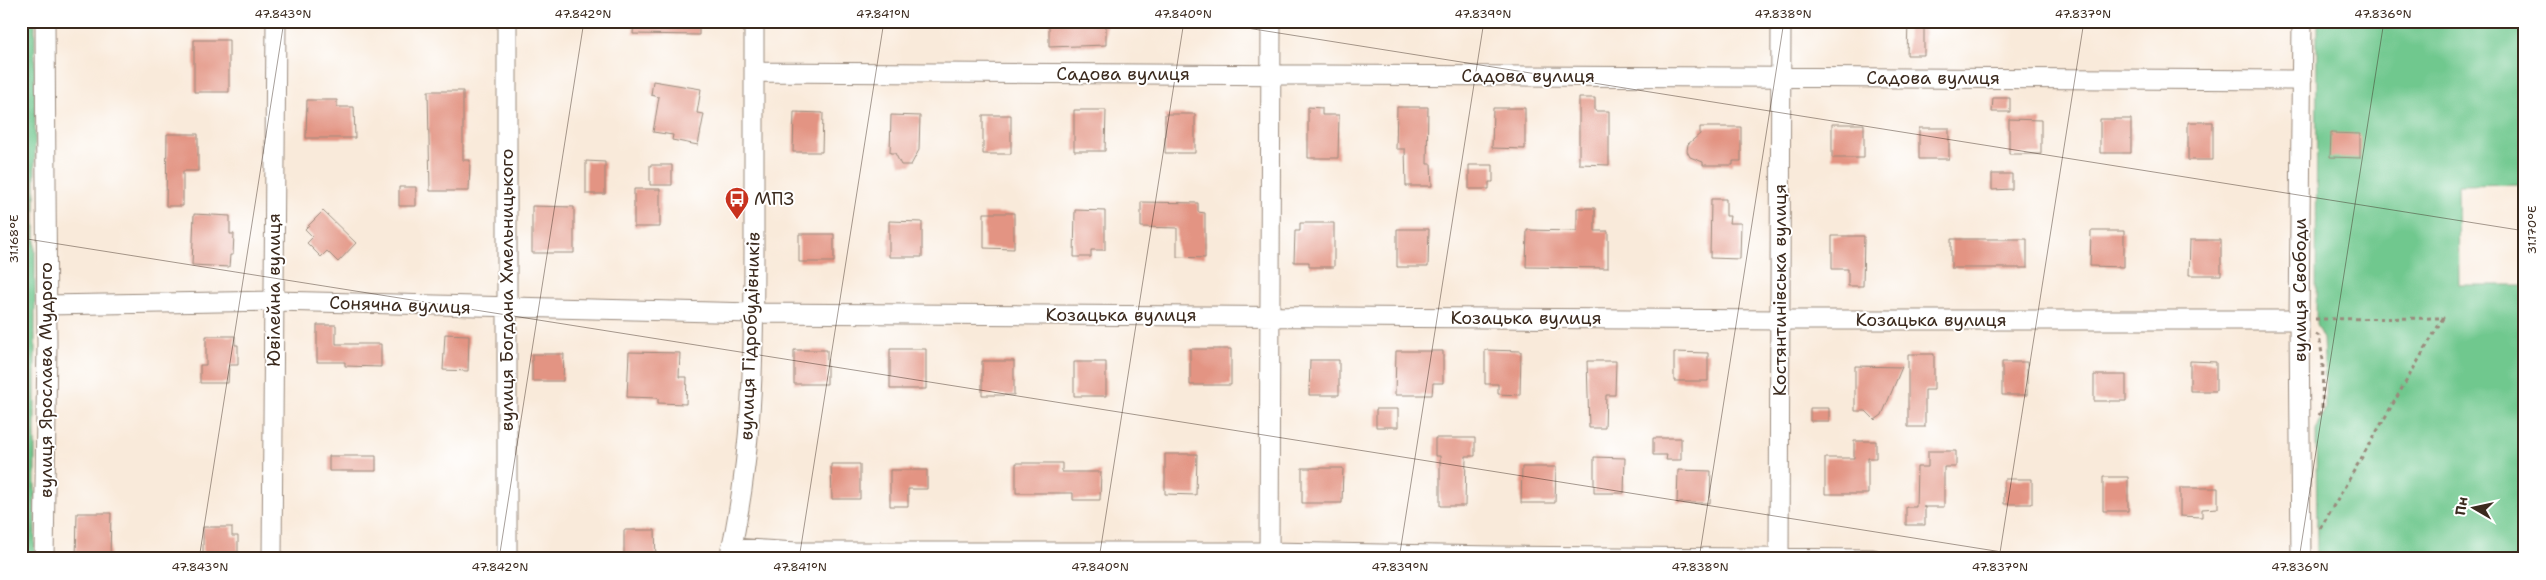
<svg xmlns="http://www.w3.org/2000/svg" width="2546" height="580" font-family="'Shantell Sans',sans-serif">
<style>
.green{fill:#70c88e;stroke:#567956}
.building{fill:#e39483}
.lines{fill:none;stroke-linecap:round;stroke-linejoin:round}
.minor-casing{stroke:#9a8a7c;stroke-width:21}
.path{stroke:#9a8a7c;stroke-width:3;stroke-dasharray:4 4;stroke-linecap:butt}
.minor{stroke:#fff;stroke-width:19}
.ticks{fill:none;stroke:#3b2a1e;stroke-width:1;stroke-opacity:0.45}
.labels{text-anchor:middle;stroke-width:4;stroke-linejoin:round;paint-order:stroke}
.street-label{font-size:18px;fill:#3b2a1e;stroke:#fff}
.poi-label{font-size:18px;fill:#3b2a1e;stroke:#fff;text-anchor:start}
.neatline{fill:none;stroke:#3b2a1e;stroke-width:2}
.ticks-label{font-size:12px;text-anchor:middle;fill:#3b2a1e}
</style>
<rect width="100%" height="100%" fill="#fff"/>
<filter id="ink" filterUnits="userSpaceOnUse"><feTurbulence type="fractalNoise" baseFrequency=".02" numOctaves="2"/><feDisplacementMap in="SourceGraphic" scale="10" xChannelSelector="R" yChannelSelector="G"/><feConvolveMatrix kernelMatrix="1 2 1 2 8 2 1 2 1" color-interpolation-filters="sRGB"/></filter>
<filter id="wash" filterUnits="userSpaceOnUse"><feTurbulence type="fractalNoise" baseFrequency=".0096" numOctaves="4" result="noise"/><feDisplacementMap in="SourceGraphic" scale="20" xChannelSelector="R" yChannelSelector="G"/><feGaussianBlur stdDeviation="1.12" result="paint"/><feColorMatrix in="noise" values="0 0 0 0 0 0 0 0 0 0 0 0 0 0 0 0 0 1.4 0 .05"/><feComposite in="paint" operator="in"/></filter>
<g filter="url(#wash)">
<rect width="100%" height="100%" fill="#f9eada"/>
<path class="green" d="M21,21H35V559H21Z
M2317,21H2525V184L2458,185L2459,285H2525V559H2317L2316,431L2325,409V380L2323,339L2316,325Z"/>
<g id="blocks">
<path class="building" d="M634,21H699V35L633,34Z
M1049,21H1106V45L1049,47Z
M1908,21H1924V55H1907Z
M194,40H229V92H194Z
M653,81L701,89L697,113L704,114L698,145L672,140L673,135L653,132L659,97L651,95Z
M428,91H463V160H470L469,191H430Z
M1579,98H1595V111H1609V165L1579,164Z
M1993,98H2010V112H1992Z
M307,100H337V107H354L355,138H306Z
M1308,107L1322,108V115H1339L1338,158H1308Z
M1397,107H1428L1427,164H1431L1432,186H1406L1405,149H1396Z
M1493,108H1525V149L1492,148Z
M1074,110H1106L1105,151H1074Z
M794,112L823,113L822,152H793Z
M1165,114H1195V153H1165Z
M891,115L920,116L919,150L911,165H901L895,153H890Z
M983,115H1011V154H983Z
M2009,119L2041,120V154H2009Z
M2100,119H2131V153H2100Z
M2188,122H2213V160H2188Z
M1832,124H1864V158H1832Z
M1700,127H1741V161H1733V165H1703V162L1690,157L1687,151L1688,144L1700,134Z
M1919,128H1949V159H1919Z
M2331,133L2360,134V158L2330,157Z
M167,134H198V171H183V206H166Z
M586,161L605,162V194H586Z
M650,165H672V185H650Z
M1469,165H1493V182H1489V189H1469Z
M1992,174H2012V189L1992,190Z
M399,187H416V206H399Z
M634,189H660V227H634Z
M1711,199H1726V216H1730L1729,223H1741L1740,259L1710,258Z
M1141,202L1198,203V212L1205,213V258L1177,257V228L1141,227Z
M532,206L574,207V253H532Z
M1577,208H1595V231H1608V268L1526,267L1527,230L1577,231Z
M1075,210L1105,211V250H1091V257H1074Z
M323,211L356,243L338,262L327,251L321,257L307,243L313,237L305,229Z
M984,213H1014V249L984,248Z
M194,214L230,216V234H234L233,255H230L229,267L192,265Z
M889,221L922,222V257H889Z
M1300,223H1334V267H1309V262H1294L1295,231H1300Z
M1397,229H1429L1428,267H1397Z
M2091,231H2124V267L2090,266Z
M799,234H834V262H799Z
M1832,236H1864L1863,286H1848V269H1832Z
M1951,239H2027V268H1951Z
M2190,240H2221V275H2189Z
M317,325H336V344H381V367L345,366V362H317Z
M445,334L469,335L468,371L443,370Z
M206,336H235V345H238V365H229L228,383H200V365H206Z
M890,349H926V389H890Z
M1190,349H1231V385H1190Z
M794,350H827V384H794Z
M1485,350L1521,351L1520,395L1498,394V384H1485Z
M1396,351H1443V383H1433L1432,395H1395Z
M629,352L680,353L679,377H687L686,404L658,403V398L627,397Z
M1674,352L1708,353V381H1674Z
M532,354H564L563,381H532Z
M1908,354H1934V390H1925V427H1908Z
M1310,360H1339V395H1309Z
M982,361H1014V395H982Z
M1587,361H1616L1615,395H1606L1605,428H1589Z
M2190,361L2216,362V391H2190Z
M1074,362H1106V396H1074Z
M2002,362H2027V395H2002Z
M1855,366L1902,367L1882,415L1875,420L1866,411H1855Z
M2094,375H2126V401H2094Z
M1810,408H1829V421H1810Z
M1376,409H1398V427H1376Z
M1435,438H1475V456H1466L1465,506H1440V456H1435Z
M1653,438H1681V460H1666L1667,455H1653Z
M1854,441H1876V458H1868V494H1825V458H1854Z
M1928,451H1956V467H1944V507H1923H1925V525H1906V507H1916L1917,467H1928Z
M1165,454H1197L1196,495L1165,494Z
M329,456H376V471H329Z
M1594,457L1625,458L1624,493H1594Z
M1016,463H1062V472H1101L1100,500H1073V493H1016Z
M831,464H860V499H832Z
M1522,467H1556L1555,503H1521Z
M1302,468H1343L1342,503H1302Z
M890,470H927V489H908V506H890Z
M1678,470L1711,471L1710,503H1677Z
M2103,477H2128V511H2103Z
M2004,479H2032V504H2004Z
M2180,488H2218V508L2202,509V517L2180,516Z
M77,513H111L110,559H76Z
M203,527H232V536H238V559H203Z
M624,530H655L656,559H624Z"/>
</g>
</g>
<g filter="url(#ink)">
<use href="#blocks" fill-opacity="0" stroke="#9a8a7c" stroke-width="1"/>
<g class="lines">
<defs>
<path id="minor" d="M507,21V559
M754,72L2302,80
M47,305L275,301L754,313L1780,320H2299
M731,548L797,552H1269L1496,556L1873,559
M44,559L47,343L45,21
M272,559L276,21
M729,559C753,457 754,353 754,249C754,173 754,97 754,21
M1269,559L1271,21
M1779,559L1781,21
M2301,559L2299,320L2302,21"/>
</defs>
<use href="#minor" class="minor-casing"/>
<path class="path" d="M2315,319L2443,318L2320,529
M2316,334L2319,336L2323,360L2322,410L2318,417"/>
<use href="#minor" class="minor"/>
</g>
</g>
<path class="ticks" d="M1203,21L2525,231M21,238L2046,559M199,559L284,21M499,559L584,21M799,559L884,21M1099,559L1184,21M1399,559L1484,21M1699,559L1784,21M1999,559L2084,21M2299,559L2384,21"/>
<defs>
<symbol id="bus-pin" viewBox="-11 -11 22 30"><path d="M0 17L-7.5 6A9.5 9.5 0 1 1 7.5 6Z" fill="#c8321e" stroke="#fff"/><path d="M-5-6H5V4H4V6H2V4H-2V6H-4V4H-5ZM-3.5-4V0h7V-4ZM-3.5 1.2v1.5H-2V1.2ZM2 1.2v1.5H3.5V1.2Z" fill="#fff"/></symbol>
</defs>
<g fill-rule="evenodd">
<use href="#bus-pin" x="723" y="185" width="28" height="38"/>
</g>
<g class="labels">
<g class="street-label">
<text x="1123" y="80">Садова вулиця</text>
<text x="1528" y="82">Садова вулиця</text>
<text x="1933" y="84">Садова вулиця</text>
<text transform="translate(274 290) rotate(-90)" y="6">Ювілейна вулиця</text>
<text transform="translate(507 290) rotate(-90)" y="6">вулиця Богдана Хмельницького</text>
<text transform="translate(1780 290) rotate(-90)" y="6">Костянтинівська вулиця</text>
<text transform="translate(2300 290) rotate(-90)" y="6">вулиця Свободи</text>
<text transform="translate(400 305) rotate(2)" y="6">Сонячна вулиця</text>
<text x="1121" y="321">Козацька вулиця</text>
<text x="1526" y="324">Козацька вулиця</text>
<text x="1931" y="326">Козацька вулиця</text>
<text transform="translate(750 336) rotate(-88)" y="6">вулиця Гідробудівників</text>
<text transform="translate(46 380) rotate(-90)" y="6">вулиця Ярослава Мудрого</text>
</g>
<g class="poi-label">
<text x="754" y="205">МПЗ</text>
</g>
</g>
<rect width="2546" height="580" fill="none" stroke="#fff" stroke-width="55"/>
<g transform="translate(2474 508) rotate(279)" stroke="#ffffff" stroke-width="4" paint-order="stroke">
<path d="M0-4L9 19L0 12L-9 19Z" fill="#3b2a1e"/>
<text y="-8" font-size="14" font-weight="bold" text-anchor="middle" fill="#3b2a1e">Пн</text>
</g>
<rect x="28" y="28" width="2490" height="524" class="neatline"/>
<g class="ticks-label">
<text x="283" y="18">47.843°N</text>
<text x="583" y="18">47.842°N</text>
<text x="883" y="18">47.841°N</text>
<text x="1183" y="18">47.840°N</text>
<text x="1483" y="18">47.839°N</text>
<text x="1783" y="18">47.838°N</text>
<text x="2083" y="18">47.837°N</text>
<text x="2383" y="18">47.836°N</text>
<text transform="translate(2532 230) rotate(-90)" y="4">31.170°E</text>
<text transform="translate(14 239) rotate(-90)" y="4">31.168°E</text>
<text x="200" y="571">47.843°N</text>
<text x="500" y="571">47.842°N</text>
<text x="800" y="571">47.841°N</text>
<text x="1100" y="571">47.840°N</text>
<text x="1400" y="571">47.839°N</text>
<text x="1700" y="571">47.838°N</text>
<text x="2000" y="571">47.837°N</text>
<text x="2300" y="571">47.836°N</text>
</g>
</svg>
